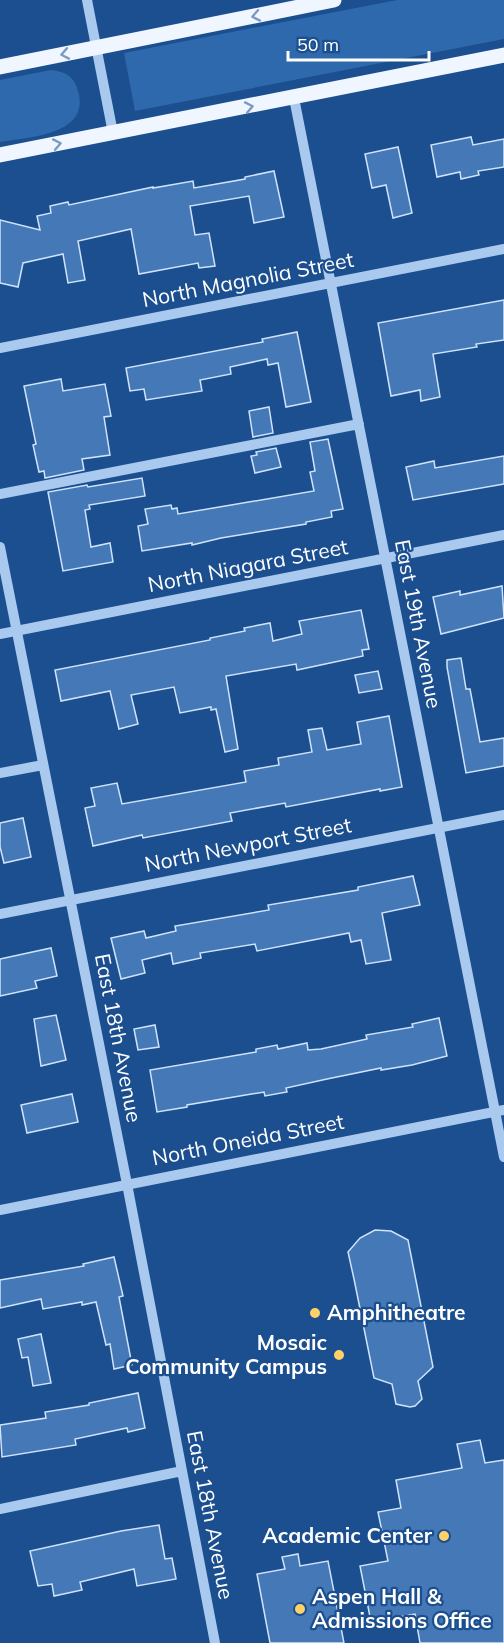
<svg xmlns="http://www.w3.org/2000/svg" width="504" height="1643" font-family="Mulish,sans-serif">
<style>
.green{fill:#2e69ad}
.building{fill:#4478b7;stroke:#cfe3fa;stroke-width:1.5}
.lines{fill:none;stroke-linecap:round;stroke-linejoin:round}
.minor{stroke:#a9c9ee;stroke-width:10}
.major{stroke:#f0f6ff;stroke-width:15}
.oneway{stroke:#7b9ac1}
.poi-dot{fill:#ffd166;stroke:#1b4f8f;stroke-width:2}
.labels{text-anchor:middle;stroke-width:4.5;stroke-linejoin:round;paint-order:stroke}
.street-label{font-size:21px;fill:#fff;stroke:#1b4f8f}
.poi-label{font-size:21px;font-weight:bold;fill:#fff;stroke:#1b4f8f;text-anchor:start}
</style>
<rect width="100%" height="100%" fill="#1b4f8f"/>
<path class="green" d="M397,0H504V39L135,111L124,53Z
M51,70C66,72 74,76 78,91C91,135 29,137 0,142V80Z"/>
<path class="building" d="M471,137L473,145L504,139V167L478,171L479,175L461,179L460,172L437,177L431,145Z
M398,147L412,213L393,218L386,185L372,188L365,154Z
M274,171L284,217L254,223L249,196L190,206L195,235L209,233L215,266L199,268L198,263L139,274L131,229L78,241L85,280L68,283L63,254L23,263L18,287L0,283V220L40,230L37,216L51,213L50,206L68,202L69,205L153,187V188L193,181L194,188L245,179V177Z
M504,300V340L476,344L477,347L433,354L440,397L421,401L420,390L391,396L378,323Z
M297,332L311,402L286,407L278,363L268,365L267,359L230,367L231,374L200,380L202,391L146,400L144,389L130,391L126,368L263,342L262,339Z
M61,379L63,391L105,384L111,416L104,417L110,455L82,459L84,470L45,478L44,471L39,472L33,445L36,444L24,386Z
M269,407L273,433L253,437L249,411Z
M328,439L343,509L331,511L332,517L306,522V524L221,538L192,545V543L142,551L138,526L148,524L145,509L171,505L172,509L177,508L178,514L314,491L310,472L315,471L310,442Z
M276,448L281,467L255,473L251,456L257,455L256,452Z
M504,456V484L413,500L406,467L434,461L435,468Z
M142,478L145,496L89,505L90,509L85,510L91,547L110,543L113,562L63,571L48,492L87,485L88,487Z
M502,586L504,618L441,634L433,597L460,591V595Z
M361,610L369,649L362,650L363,656L297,670L296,664L226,676L238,749L225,752L216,709L211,710V707L180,713L174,687L131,695L138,724L119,729L110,691L61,701L55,670L210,640V638L245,631L244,628L270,623L273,641L302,634L299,621Z
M461,658L466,689H470L480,742L504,738V766L466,773L447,667V660Z
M378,671L382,689L359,693L355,675Z
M389,716L402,787L380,791V789L286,807L285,803L230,813L232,821L143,838L142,835L93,846L85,808L95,806L91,788L117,783L122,804L246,782L244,771L279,765L278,758L312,752L308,730L322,728L327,750L361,744L357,722Z
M23,818L31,857L4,863L0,847V823Z
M413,876L420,905L382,913L391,960L366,964L361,940L351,942L349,933L257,951L255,944L200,953L201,958L173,964L171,953L142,960L145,973L121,979L111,938L144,931L146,938L176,931L175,926L269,910L268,905L358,890V887Z
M51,948L57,976L35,981L37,988L0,996V959Z
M56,1015L66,1060L41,1066L34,1019Z
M439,1018L447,1056L412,1065L381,1070V1068L327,1079L286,1088L287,1092L265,1096L264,1092L187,1105V1107L157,1112L150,1070L256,1052V1049L277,1045L278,1049L307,1043L308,1050L321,1049L367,1039L366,1035L413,1027L412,1024Z
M155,1025L159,1047L138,1050L134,1029Z
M72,1094L78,1122L27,1133L21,1105Z
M375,1230L391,1231L408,1240L433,1367L418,1381L422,1399L415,1406L410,1407L396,1404L392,1384L374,1378L354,1279L348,1252L360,1238Z
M114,1257L123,1296L119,1297L132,1365L114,1369L110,1344L106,1345L96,1302L82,1305V1302L43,1309L41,1299L0,1308V1280L84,1266L83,1264Z
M41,1334L51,1383L33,1386L28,1357L22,1358L18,1339Z
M138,1393L145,1428L128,1432L127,1428L75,1439L76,1445L2,1457L0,1425L46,1418L45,1412L89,1405V1403Z
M480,1440L485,1463L504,1460V1643H420L415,1614L371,1622L360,1566L388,1561L378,1512L401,1508L396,1480L462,1468L457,1444Z
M159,1525L165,1559L172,1558L176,1579L137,1586L134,1569L80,1582L82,1590L54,1596L52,1584L38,1586L30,1551L121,1531Z
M298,1554L300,1566L328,1561L344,1643H270L257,1574L285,1569L282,1557Z"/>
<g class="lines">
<path class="minor" d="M87,0L113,133
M294,98L504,1157
M0,348L504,249
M0,494L359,424
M0,547L127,1184L215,1643
M0,634L504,535
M0,773L43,765
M0,914L504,815
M0,1210L504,1110
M0,1509L182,1471"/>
<path class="major" d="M0,67L334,0
M0,155L504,55"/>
</g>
<defs><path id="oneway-chevron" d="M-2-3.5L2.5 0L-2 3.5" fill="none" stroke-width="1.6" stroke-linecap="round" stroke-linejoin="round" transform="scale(1.5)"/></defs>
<g class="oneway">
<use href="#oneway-chevron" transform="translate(256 16) rotate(169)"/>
<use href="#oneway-chevron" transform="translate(65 54) rotate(169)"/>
<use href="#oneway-chevron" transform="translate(249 107) rotate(-11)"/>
<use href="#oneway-chevron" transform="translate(57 144) rotate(-11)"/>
</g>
<g class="poi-dot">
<circle cx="315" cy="1313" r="6"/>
<circle cx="339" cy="1355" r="6"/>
<circle cx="444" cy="1536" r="6"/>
<circle cx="300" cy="1609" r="6"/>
</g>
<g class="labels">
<g class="street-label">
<text transform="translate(248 280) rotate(-11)" y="7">North Magnolia Street</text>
<text transform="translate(248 566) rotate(-11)" y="7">North Niagara Street</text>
<text transform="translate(418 624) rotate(79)" y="7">East 19th Avenue</text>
<text transform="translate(248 845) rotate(-11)" y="7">North Newport Street</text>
<text transform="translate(118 1038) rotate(79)" y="7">East 18th Avenue</text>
<text transform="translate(248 1140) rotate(-11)" y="7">North Oneida Street</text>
<text transform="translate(210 1515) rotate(79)" y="7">East 18th Avenue</text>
</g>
<g class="poi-label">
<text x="327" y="1320">Amphitheatre</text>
<text x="327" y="1350" text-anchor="end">Mosaic<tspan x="327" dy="24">Community Campus</tspan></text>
<text x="432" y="1543" text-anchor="end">Academic Center</text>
<text x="312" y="1604">Aspen Hall &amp;<tspan x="312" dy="24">Admissions Office</tspan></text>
</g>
</g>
<path d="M288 51v9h141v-9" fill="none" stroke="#ffffff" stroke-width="3"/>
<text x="297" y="51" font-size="18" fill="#ffffff" stroke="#1b4f8f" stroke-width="4.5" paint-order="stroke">50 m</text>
</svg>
